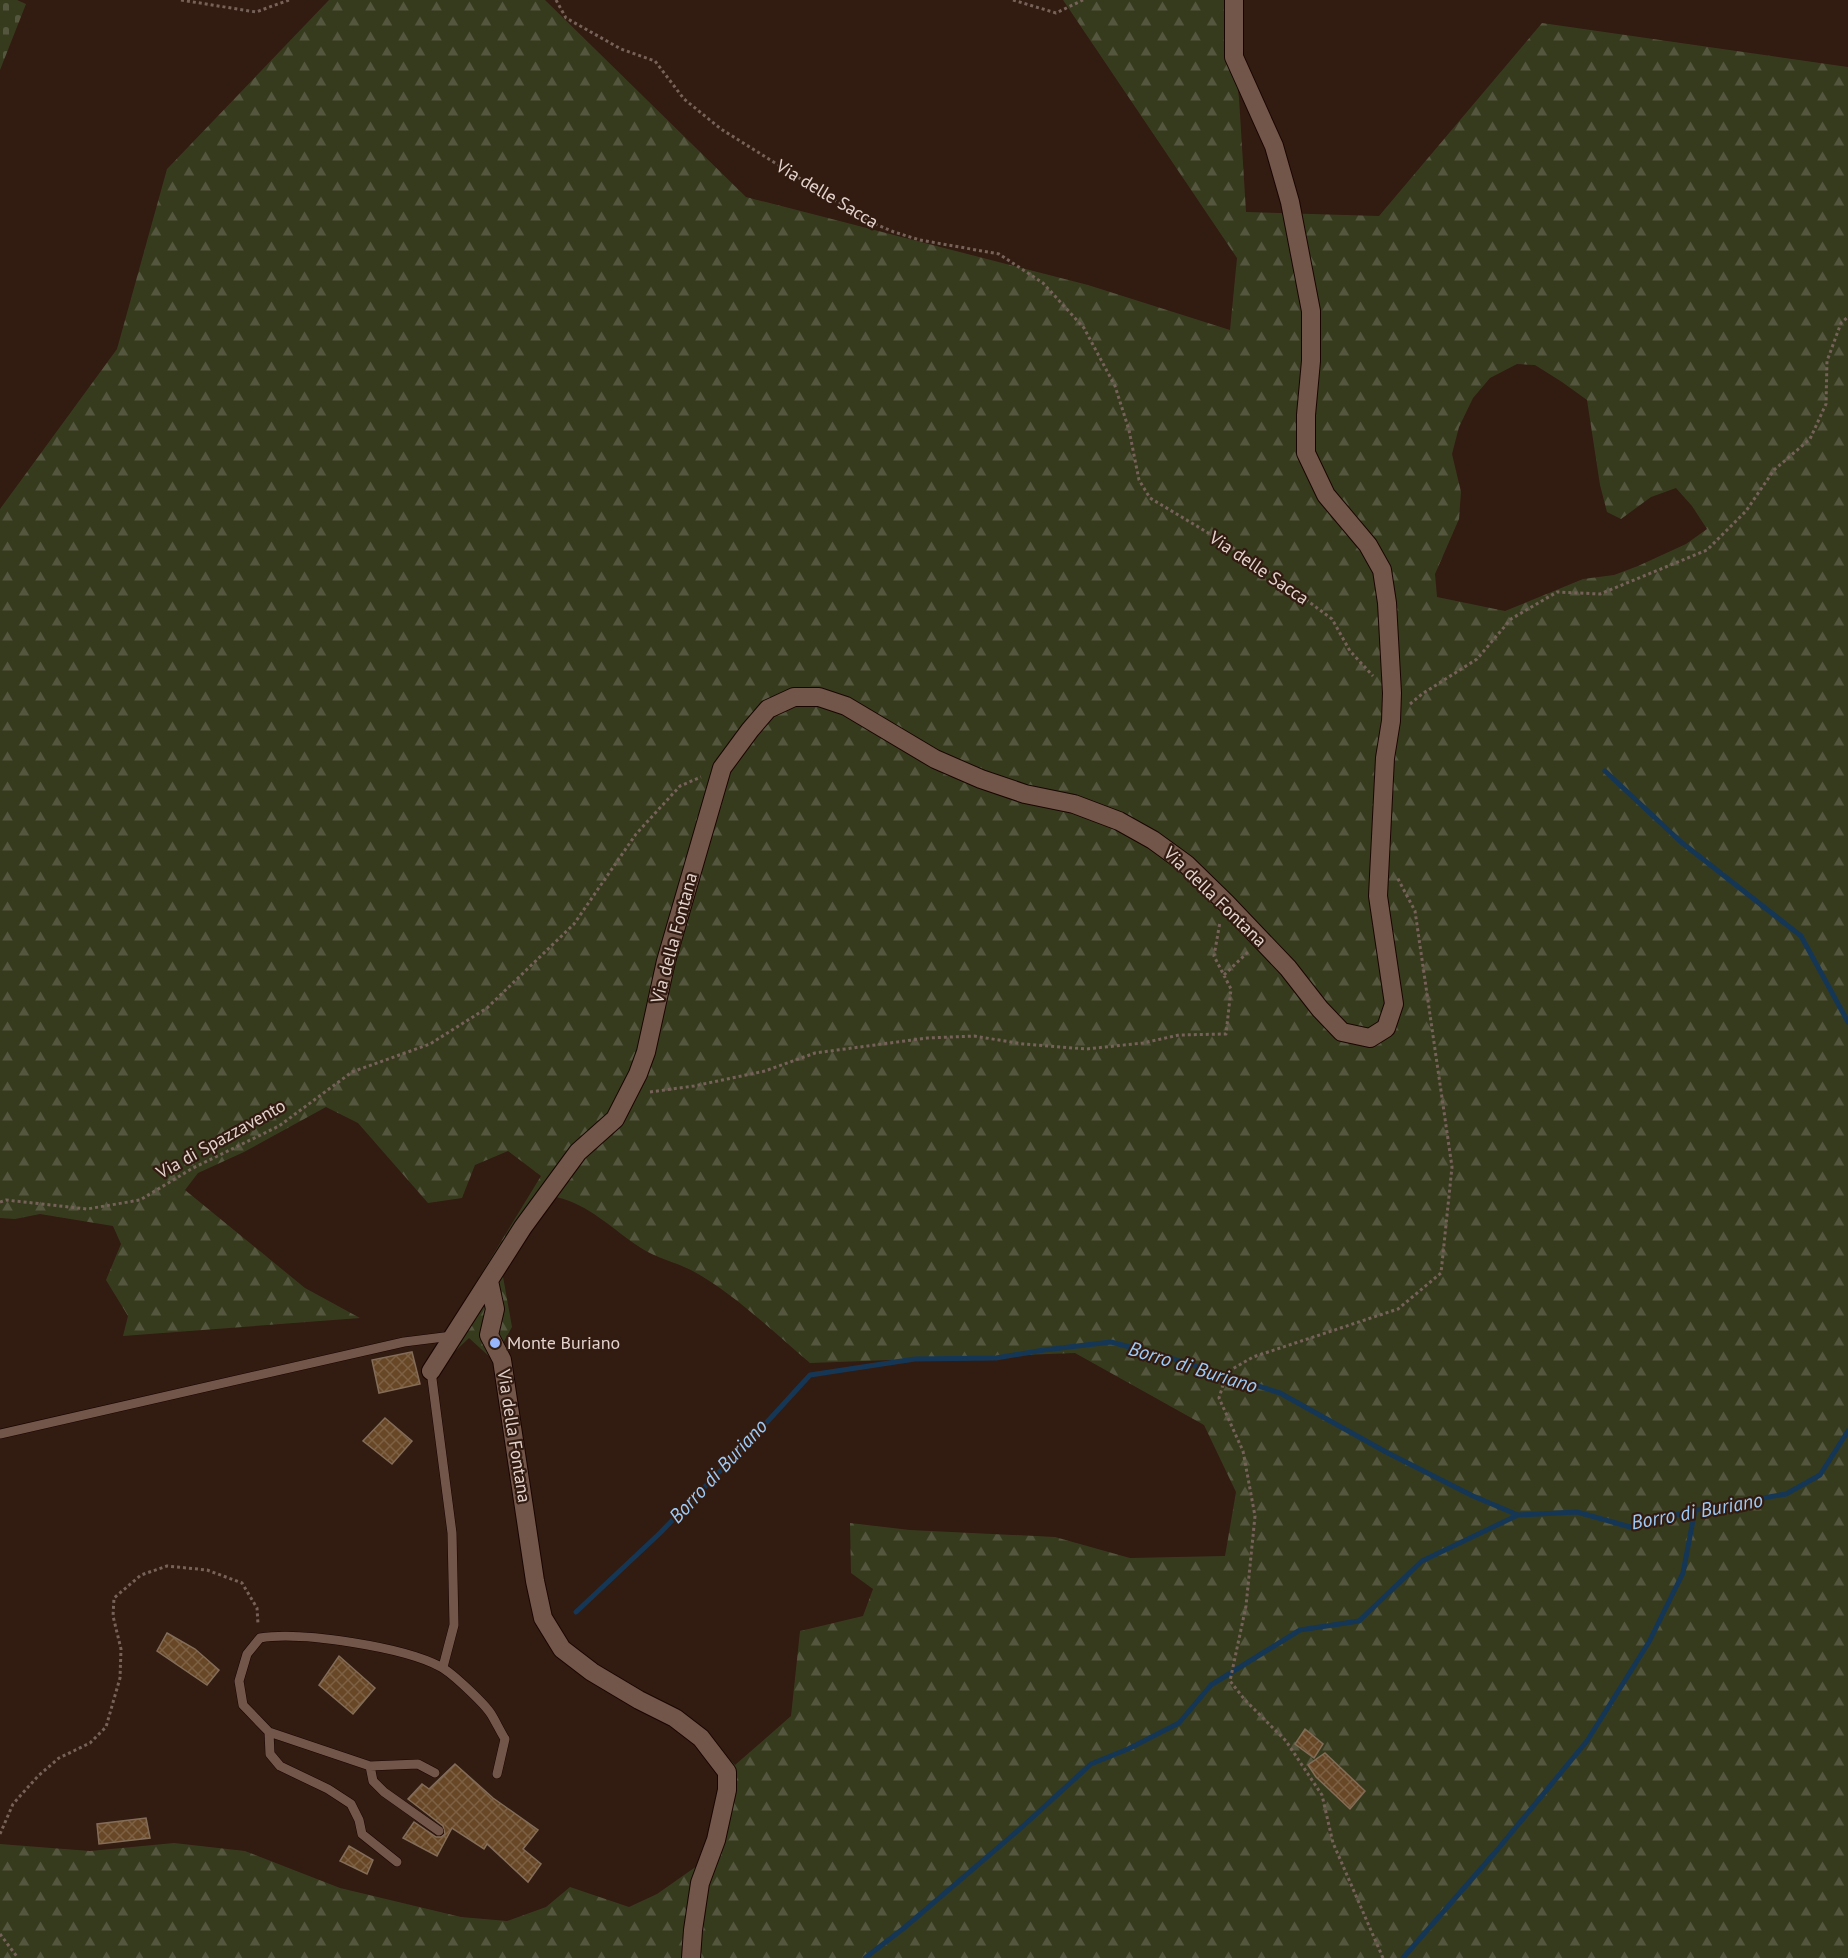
<svg xmlns="http://www.w3.org/2000/svg" width="1848" height="1958" font-family="'PT Sans',sans-serif">
<style>
.forest{fill:url(#forest-firs);fill-rule:evenodd}
.cemetery{fill:url(#cemetery-stones)}
.lines{fill:none;stroke-linecap:round;stroke-linejoin:round}
.stream{stroke:#153755;stroke-width:5}
.building{fill:url(#building-cross-hatch);stroke:#836d59;stroke-width:1.5}
.lane-casing{stroke:#190500;stroke-width:10}
.street-casing{stroke:#190500;stroke-width:20}
.path{stroke:#766259;stroke-width:3;stroke-dasharray:3 3;stroke-linecap:butt}
.lane{stroke:#72564a;stroke-width:9}
.street{stroke:#72564a;stroke-width:18}
.poi-dot{fill:#97b6fd;stroke:#321b11;stroke-width:2}
.labels{text-anchor:middle;stroke-width:4.5;stroke-linejoin:round;paint-order:stroke}
.street-label{font-size:18px;fill:#e3d3cc;stroke:#321b11}
.poi-label{font-size:18px;fill:#e3d3cc;stroke:#321b11;text-anchor:start}
.water-label{font-size:20px;font-style:italic;fill:#9ecaf5;stroke:#321b11}
</style>
<defs>
<pattern id="forest-firs" width="22" height="20" patternUnits="userSpaceOnUse" patternTransform="scale(1.5)"><rect width="22" height="20" fill="#373b1e"/><path d="M5 1l3.5 6h-7zM16 11l3.5 6h-7z" fill="#54563e"/></pattern>
<pattern id="cemetery-stones" width="16" height="16" patternUnits="userSpaceOnUse" patternTransform="scale(1.5)"><rect width="16" height="16" fill="#373b1e"/><path d="M2 7V4a2 2 0 0 1 4 0v3zM10 15v-3a2 2 0 0 1 4 0v3z" fill="#54563e"/></pattern>
<pattern id="building-cross-hatch" width="8" height="8" patternUnits="userSpaceOnUse" patternTransform="scale(1.5)"><rect width="8" height="8" fill="#684726"/><path d="M0 0l8 8M0 8l8-8" fill="none" stroke="#7d6144"/></pattern>
</defs>
<rect width="100%" height="100%" fill="#321b11"/>
<path class="forest" d="M329,0H545L746,197L1088,285L1230,330L1237,258L1063,0H1226L1239,98L1246,212L1379,216L1542,23L1848,67V1958H0V1844L90,1851L174,1843L245,1851L340,1888L461,1917L507,1921L546,1907L570,1887L629,1907L657,1894L704,1861L721,1789L715,1767L700,1745L672,1723L620,1698L574,1665L559,1650L543,1627L524,1572L510,1455L497,1375L491,1358L469,1338L448,1358L450,1325L541,1176L508,1151L475,1165L462,1198L428,1203L358,1123L326,1107L244,1152L198,1173L185,1190L305,1288L360,1318L123,1336L128,1316L106,1280L121,1244L113,1226L40,1214L15,1219L0,1218V509L117,349L167,169ZM1517,364L1535,365L1562,382L1587,400L1600,485L1607,512L1621,519L1651,497L1676,488L1692,506L1707,529L1686,544L1638,566L1614,575L1583,579L1505,611L1437,597L1435,574L1459,519L1461,492L1452,454L1459,427L1473,398L1490,378ZM556,1197C589,1204 613,1230 641,1248C656,1258 675,1262 691,1270C735,1294 772,1331 810,1363L1075,1353L1204,1425L1236,1492L1225,1556L1130,1558L1055,1537L910,1530L850,1523L851,1573L873,1589L863,1616L800,1631L791,1716L735,1765L695,1724L588,1664L568,1649L556,1632L545,1608L503,1343L512,1327L502,1271Z"/>
<path class="cemetery" d="M0,0H17L26,4L0,70Z"/>
<g class="lines">
<path class="stream" d="M1605,771L1681,842L1801,936L1848,1022
M576,1612L660,1533L756,1434L810,1375L915,1359L996,1358L1044,1350L1111,1342L1167,1357L1280,1393L1386,1452L1473,1496L1518,1515L1577,1512L1630,1527L1695,1510L1786,1494L1820,1475L1848,1431
M865,1958L904,1928L1022,1827L1091,1764L1128,1749L1179,1723L1211,1685L1300,1630L1359,1621L1422,1561L1518,1515
M1403,1958L1498,1849L1587,1741L1649,1642L1683,1573L1695,1510"/>
</g>
<path class="building" d="M412,1352L420,1384L379,1393L372,1360Z
M385,1418L412,1441L392,1464L363,1441Z
M167,1633L195,1649L219,1670L207,1685L157,1651Z
M339,1656L375,1688L353,1714L319,1685Z
M1305,1729L1323,1744L1314,1758L1295,1744Z
M1325,1753L1365,1791L1350,1809L1316,1777L1308,1765Z
M455,1764L493,1798L538,1830L523,1849L541,1864L528,1882L487,1844L484,1849L452,1828L437,1856L403,1838L414,1822L436,1837H441L445,1834L443,1826L408,1799L422,1784L429,1789Z
M146,1818L150,1838L99,1844L97,1824Z
M349,1846L373,1860L367,1874L340,1861Z"/>
<g class="lines">
<defs>
<path id="lane" d="M431,1371L452,1533L454,1625L443,1667
M0,1434L404,1342L452,1336
M269,1732L270,1754L280,1766L328,1789L351,1804L359,1820L362,1834L397,1862
M370,1766L373,1781L384,1792L439,1831
M435,1773L418,1764L370,1766L269,1732L243,1705L239,1681L247,1654L260,1638C300,1631 404,1647 441,1667C452,1673 484,1703 491,1714C496,1722 500,1731 505,1739L497,1774"/>
<path id="street" d="M489,1281L495,1309L489,1335L502,1360L535,1581L543,1618L562,1649L592,1672L639,1700L675,1718L701,1738L727,1772V1790L716,1840L700,1883L693,1930L691,1958
M431,1371L523,1227L578,1152L615,1119L638,1074L646,1052L666,961L722,768L750,730L768,709L794,697H819L846,706L935,759L981,779L1025,794L1074,804L1119,821L1153,840L1186,864L1226,903L1288,968L1320,1009L1342,1032L1370,1038L1386,1028L1394,1004L1378,896L1385,758L1391,721L1392,693L1387,603L1382,570L1368,545L1326,495L1306,453V415L1311,361V311L1290,202L1274,146L1234,57V0"/>
</defs>
<use href="#lane" class="lane-casing"/>
<use href="#street" class="street-casing"/>
<path class="path" d="M181,0L256,12L289,0
M556,0L566,18L621,49L655,61L684,99L721,129L866,220L894,232L920,240L999,254L1043,283L1084,328L1115,386L1129,430L1139,480L1150,498L1250,558L1332,619L1350,651L1373,676
M1013,0L1056,13L1083,0
M1410,704L1422,694L1477,659L1511,619L1557,592L1600,594L1707,550L1746,511L1774,470L1810,439L1826,404L1827,361L1841,323L1848,317
M1224,975L1249,951
M650,1092L694,1086L765,1071L815,1053L927,1038L974,1036L1023,1044L1086,1049L1143,1043L1179,1035L1226,1034L1231,989L1214,956L1220,922
M0,1202L6,1200L87,1209L140,1200L193,1168L279,1126L352,1072L430,1044L487,1008L574,924L636,834L680,786L701,777
M0,1834L13,1804L38,1776L59,1758L90,1743L106,1727L120,1678L121,1649L113,1616L114,1598L141,1575L167,1566L207,1570L242,1583L257,1608L258,1624
M0,1934L18,1958
M1383,1958L1333,1843L1322,1795L1286,1741L1245,1700L1230,1681L1246,1606L1255,1516L1243,1451L1219,1398L1227,1372L1253,1357L1398,1309L1441,1273L1452,1167L1415,911L1397,877"/>
<use href="#lane" class="lane"/>
<use href="#street" class="street"/>
</g>
<circle class="poi-dot" cx="495" cy="1343" r="6"/>
<g class="labels">
<g class="street-label">
<text transform="translate(827 194) rotate(31)" y="6">Via delle Sacca</text>
<text transform="translate(1259 568) rotate(34)" y="6">Via delle Sacca</text>
<text transform="translate(1215 897) rotate(44)" y="6">Via della Fontana</text>
<text transform="translate(674 938) rotate(-75)" y="6">Via della Fontana</text>
<text transform="translate(221 1139) rotate(-29)" y="6">Via di Spazzavento</text>
<text transform="translate(514 1436) rotate(81)" y="6">Via della Fontana</text>
</g>
<g class="poi-label">
<text x="507" y="1349">Monte Buriano</text>
</g>
<g class="water-label">
<text transform="translate(1193 1367) rotate(17)" y="7">Borro di Buriano</text>
<text transform="translate(718 1471) rotate(-47)" y="7">Borro di Buriano</text>
<text transform="translate(1697 1511) rotate(-10)" y="7">Borro di Buriano</text>
</g>
</g>
</svg>
